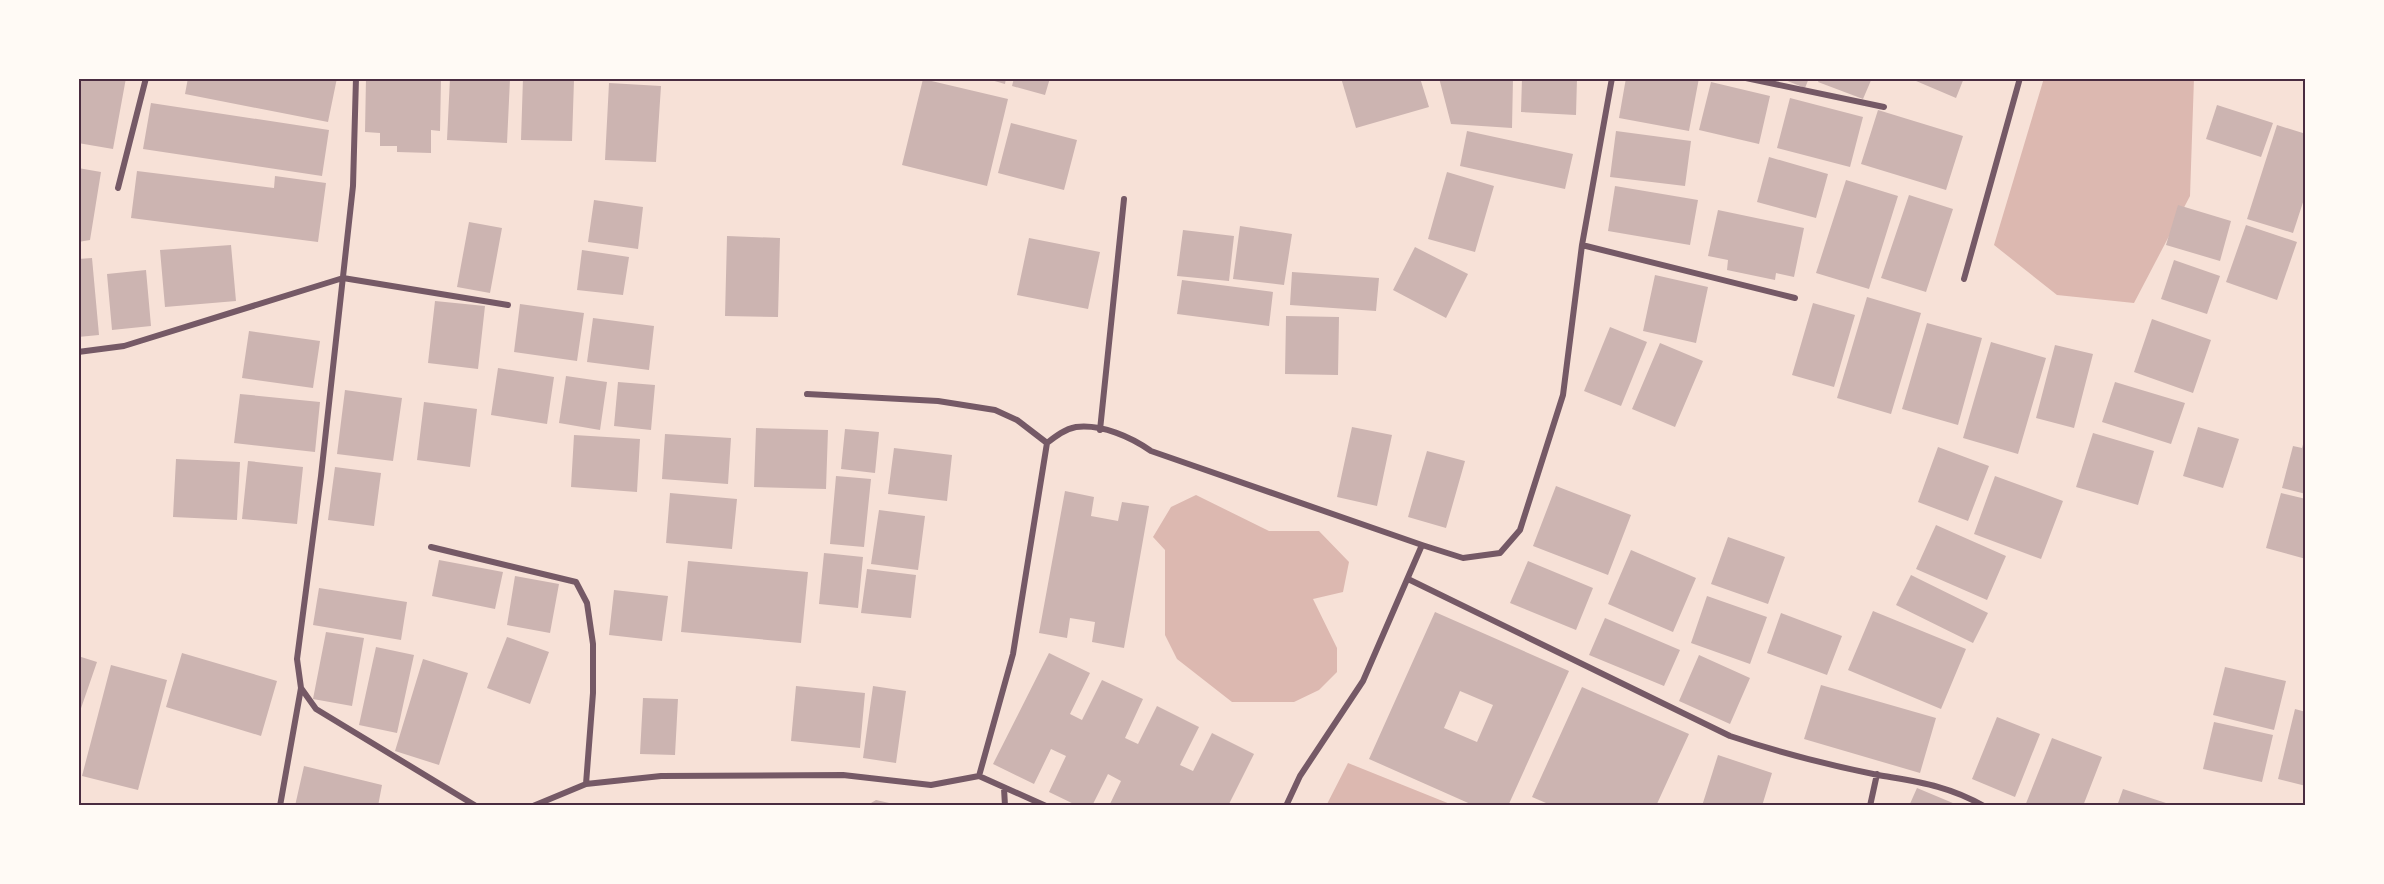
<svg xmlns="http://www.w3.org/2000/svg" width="2384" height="884" font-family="'Fira Sans Condensed',sans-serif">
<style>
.water{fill:#dcb8b0}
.building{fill:#ccb4b1;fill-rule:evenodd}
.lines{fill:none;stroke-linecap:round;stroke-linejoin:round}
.minor{stroke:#755966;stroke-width:6}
.neatline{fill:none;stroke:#4a2c40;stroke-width:2}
</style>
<rect width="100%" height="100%" fill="#f7e1d7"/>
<path class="water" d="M2044,78H2194L2190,196L2134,303L2057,295L1994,245Z
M1196,495L1269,531H1319L1349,562L1343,592L1313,599L1337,648V672L1319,690L1294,702H1232L1177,659L1165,635V550L1153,537L1171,507Z
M1348,763L1455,806H1326Z"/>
<path class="building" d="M78,78H126L113,149L78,143Z
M188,78H337L328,122L185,94Z
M366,78L441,79L440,131L431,130V153L397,152V146H380V133L365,132Z
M450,78L510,79L507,143L447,140Z
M523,78L574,80L572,141L521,140Z
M984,78H1006L1005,84Z
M1014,78H1050L1045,95L1012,86Z
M1341,78H1420L1429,107L1356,128Z
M1439,78H1513L1512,128L1451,124Z
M1522,78H1577L1576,115L1521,112Z
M1626,78H1699L1689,131L1619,118Z
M1780,78H1809L1805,88Z
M1820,78H1872L1863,99L1818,82Z
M1909,78H1964L1956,98Z
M923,79L1008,99L987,186L902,165Z
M1711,82L1770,96L1759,144L1699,130Z
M609,83L661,86L656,162L605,160Z
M1790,98L1863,117L1850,167L1777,148Z
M151,103L329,130L322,176L143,149Z
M2217,105L2273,123L2261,157L2206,139Z
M1878,110L1963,136L1946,190L1861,164Z
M1011,123L1077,140L1064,190L998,173Z
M2277,125L2306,134V193L2293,233L2247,219Z
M1467,131L1573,154L1565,189L1460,166Z
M1616,131L1691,141L1685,186L1610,177Z
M1769,157L1828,174L1816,218L1757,202Z
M78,168L101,172L90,240L78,242Z
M137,171L274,188L275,176L326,183L318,242L131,218Z
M1447,172L1494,186L1475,252L1428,239Z
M1846,180L1898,196L1869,289L1816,273Z
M1615,186L1698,200L1690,245L1608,231Z
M1909,195L1953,209L1926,292L1881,278Z
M594,200L643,207L638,249L588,242Z
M2178,205L2231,221L2220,261L2166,245Z
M1718,210L1804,228L1794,277L1776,273L1775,280L1727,270L1728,260L1708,256Z
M469,222L502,228L490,293L457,287Z
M2246,225L2297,242L2277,300L2226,282Z
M1240,226L1292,234L1284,285L1233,279Z
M1183,230L1234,236L1229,281L1177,276Z
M727,236L780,238L778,317L725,316Z
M1029,238L1100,252L1088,309L1017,295Z
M231,245L236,301L165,307L160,250Z
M1415,247L1468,274L1446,318L1393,290Z
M582,250L629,257L623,295L577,290Z
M92,258L99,335L78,337V259Z
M2174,260L2220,276L2207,314L2161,299Z
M146,270L151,326L112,330L107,274Z
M1292,272L1379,278L1376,311L1290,305Z
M1655,275L1708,287L1696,343L1643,331Z
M1182,280L1273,292L1269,326L1177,314Z
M1867,297L1921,313L1891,414L1837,398Z
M435,301L485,306L478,369L428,363Z
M1813,303L1855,315L1834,387L1792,375Z
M520,304L584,313L577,361L514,352Z
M1286,316L1339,317L1338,375L1285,374Z
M593,318L654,326L649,370L587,362Z
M2152,319L2211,340L2193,393L2134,372Z
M1927,323L1982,338L1958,425L1902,409Z
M1610,327L1647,342L1621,406L1584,391Z
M249,331L320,341L313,388L242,378Z
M1991,342L2046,358L2018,454L1963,438Z
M1660,343L1703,361L1675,427L1632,409Z
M2055,345L2093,354L2074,428L2036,418Z
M498,368L554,377L547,424L491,415Z
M566,376L607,382L600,430L559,423Z
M618,382L655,385L651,430L614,426Z
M2115,382L2185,403L2171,444L2102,422Z
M345,390L402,398L393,461L337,454Z
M240,394L320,402L315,452L234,443Z
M424,402L477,409L470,467L417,460Z
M1352,427L1392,435L1377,506L1337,497Z
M2198,427L2239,439L2223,488L2183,476Z
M756,428L828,430L826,489L754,487Z
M845,429L879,432L875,473L841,469Z
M2093,433L2154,451L2138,505L2076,487Z
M665,434L731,438L728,484L662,479Z
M574,435L640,439L637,492L571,487Z
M2305,437H2306V494L2282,488L2293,446L2302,448Z
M1938,447L1989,466L1968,521L1918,502Z
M894,448L952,455L947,501L888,494Z
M1427,451L1465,461L1446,528L1408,517Z
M176,459L240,462L237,520L173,517Z
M248,461L303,467L297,524L242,519Z
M335,467L381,473L374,526L328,520Z
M836,476L871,479L864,547L830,544Z
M1995,476L2063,501L2041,559L1974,534Z
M1556,486L1631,515L1608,575L1533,546Z
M1065,491L1094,497L1091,516L1118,521L1122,502L1149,506L1124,648L1092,642L1095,622L1070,618L1067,638L1039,633Z
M670,493L737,499L732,549L666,543Z
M2281,493L2306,499V559L2266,548Z
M879,510L925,516L918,570L871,564Z
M1936,525L2006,556L1987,600L1916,569Z
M1728,537L1785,557L1768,604L1711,584Z
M1631,550L1696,578L1673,632L1608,604Z
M824,553L863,557L858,608L819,604Z
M439,560L503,572L495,609L432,596Z
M688,561L808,572L801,643L681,632Z
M1528,561L1593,588L1576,630L1510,603Z
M867,569L916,575L911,618L861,613Z
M1911,575L1988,613L1973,643L1896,605Z
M515,576L559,584L550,633L507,625Z
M319,588L407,602L401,640L313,625Z
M614,590L668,596L662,641L609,635Z
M1707,596L1767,617L1750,664L1691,643Z
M1873,611L1966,649L1941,709L1848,670Z
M1435,612L1569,671L1508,806H1475L1369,759ZM1460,691L1493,705L1477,742L1444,728Z
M1781,613L1842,636L1827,675L1767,653Z
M1605,618L1680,650L1664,686L1589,655Z
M326,632L364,638L352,706L313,699Z
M507,637L549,652L530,704L487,688Z
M376,647L414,655L397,733L359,725Z
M182,653L277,681L261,736L166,707Z
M1049,653L1090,673L1070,714L1082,720L1102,680L1143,699L1125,738L1138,744L1157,706L1199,727L1180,765L1193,771L1212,733L1254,754L1228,806H1109L1121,781L1108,774L1092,806H1078L1049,792L1066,756L1051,749L1034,784L993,764Z
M1699,655L1750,678L1730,724L1679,701Z
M78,656L97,662L78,717Z
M423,659L468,673L439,765L395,751Z
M111,665L167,680L138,790L82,776Z
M2225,667L2286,681L2274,730L2213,715Z
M1821,685L1936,718L1920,773L1804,739Z
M796,686L865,693L860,748L791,741Z
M873,686L906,691L896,763L863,758Z
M1582,687L1689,734L1656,806H1553L1532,797Z
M643,698L678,699L675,755L640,754Z
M2295,709L2306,712V786L2278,779Z
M1997,717L2040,734L2015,797L1972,779Z
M2214,722L2273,735L2262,782L2203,769Z
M2052,738L2102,757L2083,806H2025Z
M1718,755L1772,773L1762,806H1702Z
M304,766L382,785L378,806H295Z
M1917,788L1960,806H1909Z
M2123,789L2166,803L2165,806H2117Z
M876,800L898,805V806H866Z"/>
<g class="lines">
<path class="minor" d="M356,78L353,186L321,476L297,659L301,688L316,709L476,806
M1746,78L1884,107
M118,188L146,78
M1582,245L1795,298
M1964,279L2020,78
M78,352L124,346L343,278L508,305
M807,394L938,401L995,410L1017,420L1047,443
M1100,430L1124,199
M431,547L576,582L587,603L593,644V693L586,784
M1408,579L1730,736C1778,752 1828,765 1878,775C1918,782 1947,785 1984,806
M979,776L1046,806
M1004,788L1005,806
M280,806L301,688
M533,806L586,784L661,776L843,775L931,785L979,776L1013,654L1047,443C1056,436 1065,429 1076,427C1102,424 1131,437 1151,451L1422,545L1463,558L1500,553L1520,530L1563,395L1582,245L1612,78
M1286,806L1300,776L1363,681L1422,545
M1870,806L1877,774"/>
</g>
<rect width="2384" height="884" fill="none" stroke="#fffaf5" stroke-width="159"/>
<rect x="80" y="80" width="2224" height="724" class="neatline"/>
</svg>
